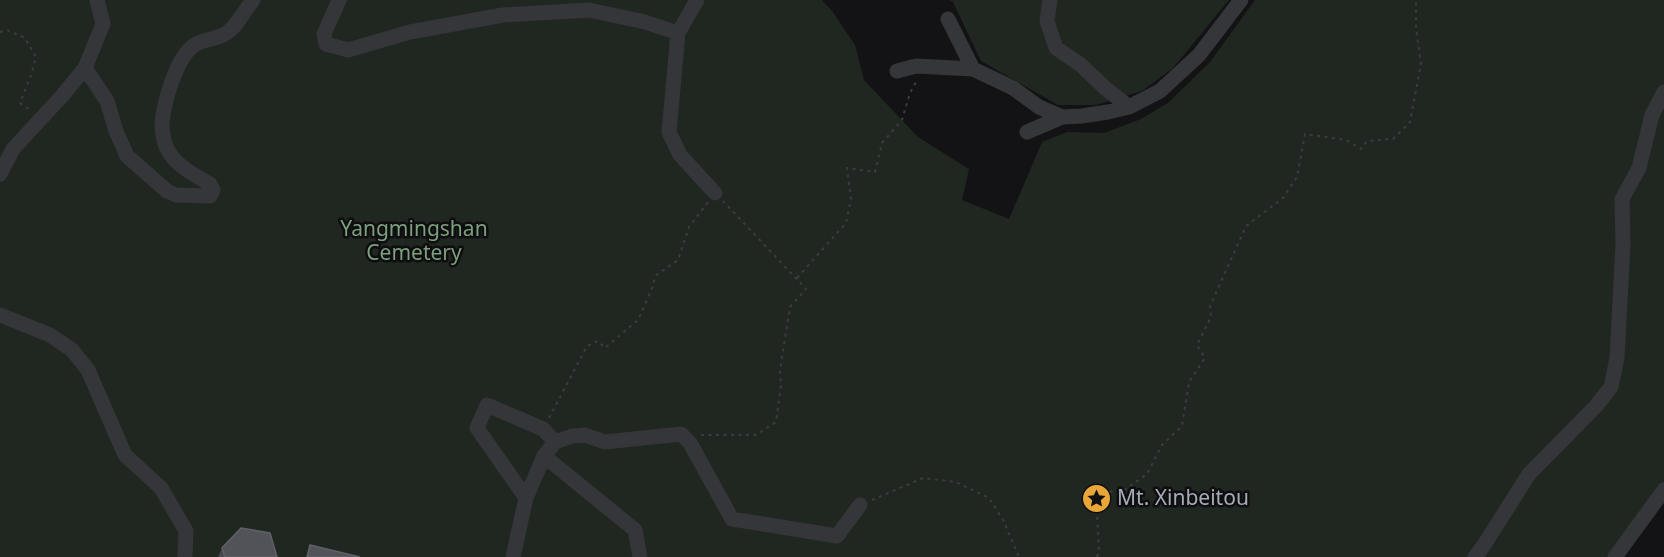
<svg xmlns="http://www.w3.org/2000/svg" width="1664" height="557" font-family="'Noto Sans',sans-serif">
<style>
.green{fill:#202720}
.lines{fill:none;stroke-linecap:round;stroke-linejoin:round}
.path{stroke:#3b3c41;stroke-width:2;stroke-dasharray:3 4.5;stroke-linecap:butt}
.minor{stroke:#34363a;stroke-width:15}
.wall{fill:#47484d}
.building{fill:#515358;stroke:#5f6167;stroke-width:1.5}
.labels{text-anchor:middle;stroke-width:5;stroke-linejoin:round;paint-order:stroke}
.park-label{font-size:21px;fill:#7d9f7e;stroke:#0e0e10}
.poi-label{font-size:21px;fill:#a6abb5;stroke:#0e0e10;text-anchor:start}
</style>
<rect width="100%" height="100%" fill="#131315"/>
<path class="green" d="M0,0H822L833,12L855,45L864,80L918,137L969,169L962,200L1009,219L1042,142L1067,132L1104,133L1141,119L1168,103L1210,62L1255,0H1664V483L1611,557H0Z
M949,0H1229L1173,68L1142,91L1096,105H1058L981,61L953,2Z"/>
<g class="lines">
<path class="path" d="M0,32L7,30L25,38L36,57L31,75L20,103L32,111
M797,278L846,223L851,199L847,168L875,172L882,143L902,120L910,93L917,80
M549,418L587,346L598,341L605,348L638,320L653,286L655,276L678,260L689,227L708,202
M701,435H756L776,422L781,385L780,370L790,307L806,289L723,201
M1103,496L1118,488L1126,489L1147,474L1162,445L1182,426L1189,382L1205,358L1197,345L1211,317L1210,306L1246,226L1283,198L1297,177L1305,134L1346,140L1361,149L1367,141L1393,139L1410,122L1421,64L1416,28V0
M872,500L923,478L956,482L989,498L1003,520L1019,557
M1097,557L1099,551L1097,512L1104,496"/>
<path class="minor" d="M339,0L324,34L326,44L348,50L410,32L503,15L589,10L645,22L678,33L669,132L680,155L715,193
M1050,0L1047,21L1056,48L1081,65L1105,88L1129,107
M948,19L973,69
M678,33L697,0
M85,68L107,101L116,131L127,156L167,191L176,195L210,196L213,190L210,184C196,176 179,167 170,154C164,145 162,134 162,123C164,102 176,59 193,46C202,39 213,40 223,35C236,29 244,11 253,0
M897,71L916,66L973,69L1013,88L1039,107L1062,117L1082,116L1108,112L1129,107L1160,91L1199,55L1241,0
M1027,132L1062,117
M0,174L13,149L62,96L85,68L103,24L97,0
M0,315L50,335L72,350L88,370L125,455L161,488L186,531L185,557
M544,456L635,530L640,557
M526,498L477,428L487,405L543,429L555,442
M513,557L526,498L544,456L555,442L572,436L585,435L605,442L681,434L690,443L732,519L837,536L860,505
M1475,557L1484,545L1529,474L1596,406L1611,387L1617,358L1623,244L1622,199L1639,168L1652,115L1664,92
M1615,557L1664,490"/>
</g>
<path class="wall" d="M222,548L277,557H218Z"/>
<path class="building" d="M241,528L270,533L277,557H225L222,548Z
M310,545L360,557H307Z"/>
<defs>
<symbol id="sight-disc" viewBox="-11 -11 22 22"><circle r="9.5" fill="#e8a638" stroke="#0e0e10"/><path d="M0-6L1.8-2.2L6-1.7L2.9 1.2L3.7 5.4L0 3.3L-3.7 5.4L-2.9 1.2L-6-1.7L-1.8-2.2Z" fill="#111"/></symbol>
</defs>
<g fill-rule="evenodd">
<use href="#sight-disc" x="1080" y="482" width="33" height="33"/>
</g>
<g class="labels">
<g class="park-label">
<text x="414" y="236">Yangmingshan<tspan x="414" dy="24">Cemetery</tspan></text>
</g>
<g class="poi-label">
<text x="1117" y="505">Mt. Xinbeitou</text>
</g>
</g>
</svg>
